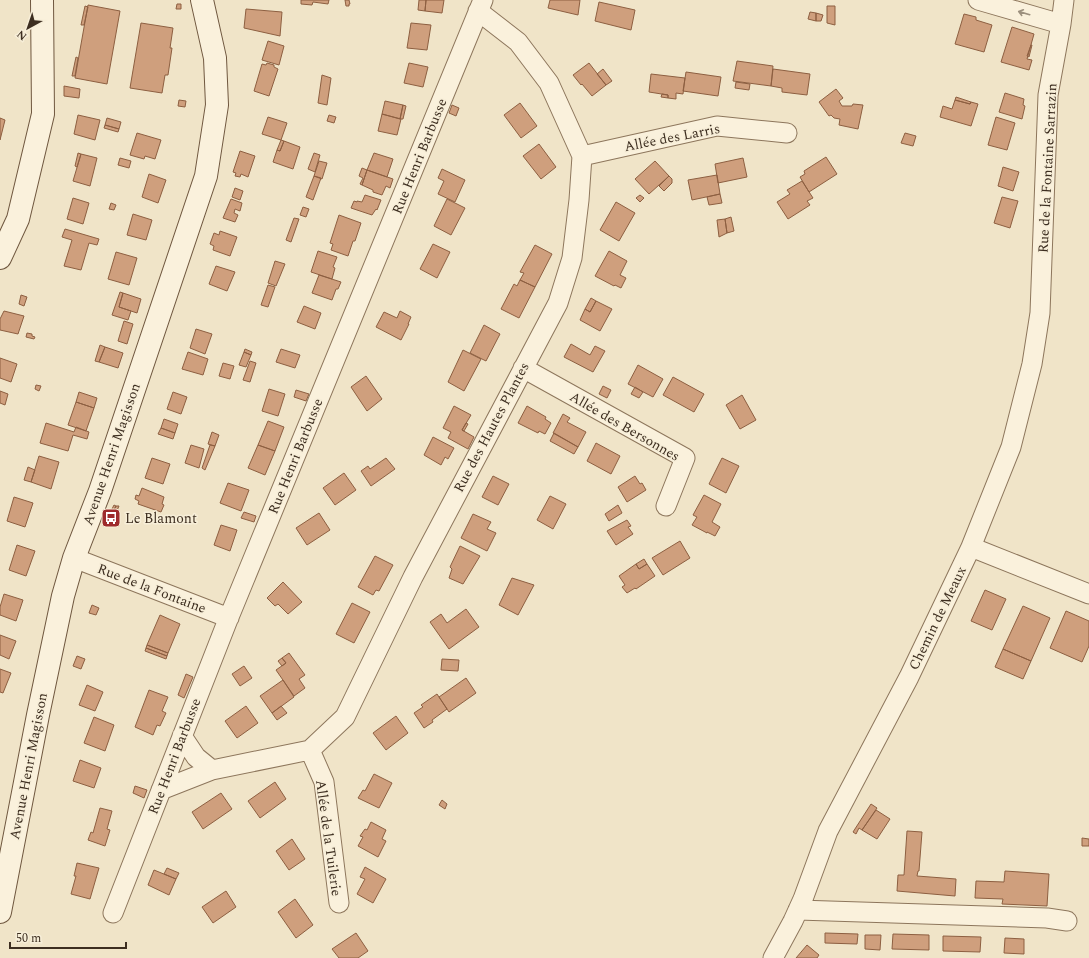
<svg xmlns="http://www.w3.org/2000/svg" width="1089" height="958" font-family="Spectral,serif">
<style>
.building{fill:#cf9f7d;stroke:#8d5f41}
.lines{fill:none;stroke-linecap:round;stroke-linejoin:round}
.street-casing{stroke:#8d765c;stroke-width:21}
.secondary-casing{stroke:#6f573f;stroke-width:24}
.street{stroke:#faf1dc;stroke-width:19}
.secondary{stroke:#faf1dc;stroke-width:22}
.oneway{stroke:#9c907e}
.labels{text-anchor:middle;stroke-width:3;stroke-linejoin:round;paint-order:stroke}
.street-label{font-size:14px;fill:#3d2e20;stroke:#f7eed8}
.poi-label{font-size:14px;fill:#3d2e20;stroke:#f7eed8;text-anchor:start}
</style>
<rect width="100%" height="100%" fill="#f0e4c8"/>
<path class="building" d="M301,0H329L328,4L313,2L312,5L301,4Z
M345,0H349L350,4H349V6H346Z
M419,0H426L425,11L418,10Z
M426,0H444L442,13L425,11Z
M550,0H580L578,15L548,8Z
M599,2L635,10L631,30L595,21Z
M177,4H181V9H176Z
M88,5L120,11L107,84L75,78Z
M85,6L88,7L84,25H81Z
M827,6H835V25L827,23Z
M246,9L282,12L280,36L244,28Z
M810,12L816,13V21L808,19Z
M816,13L823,15L821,21H816Z
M964,14L976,17V20L992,25L984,52L955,44Z
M141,23L173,28L170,48H172L168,75H165L162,93L130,88Z
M411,23L431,25L427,50L407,48Z
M1012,27L1034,34L1027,59L1032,60L1029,70L1001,62Z
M268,41L284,46L279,65L262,60Z
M1031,45H1032L1029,57L1027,56Z
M76,57L78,58L75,76H72Z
M737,61L773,66L771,86L733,81Z
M267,63L274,65V67L278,69L269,96L254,91L262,64L266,65Z
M409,63L428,67L423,87L404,83Z
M589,63L606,85L592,96L582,84L581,85L573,75Z
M603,69L612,81L606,85L597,74Z
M773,69L810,74L807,95L782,92V88L771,86Z
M686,72L721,77L718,96L683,91Z
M651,74L685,78L683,94L676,93V99L668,98V95L649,92Z
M322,75L331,78L327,105L318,103Z
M736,82L750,84L749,90L735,88Z
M64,86L80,89L79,98L64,96Z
M836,89L843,98L839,101L842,106H852L853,104L863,105L858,129L839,125L840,119L834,118L831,115L829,116L819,102Z
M1005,93L1024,99L1023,105L1025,106L1022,119L999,112Z
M662,94L668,95V98L661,97Z
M956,97L971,102L970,104L955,100Z
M179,100L186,101L185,107L178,106Z
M955,100L970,104L971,102L978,104L971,126L940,117L943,106L952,109Z
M385,101L403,105L400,119L382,114Z
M520,103L537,126L521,138L504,115Z
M403,105L406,106L403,119H400Z
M452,105L459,108L456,116L449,113Z
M382,114L401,119L397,135L378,131Z
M78,115L100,120L95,140L74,134Z
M329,115L336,117L334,123L327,121Z
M268,117L287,123L281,140L262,134Z
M996,117L1015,123L1007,150L988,145Z
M0,118L5,120L0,140Z
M107,118L121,122L119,129L105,125Z
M105,125L119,129L118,132L104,128Z
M137,133L161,140L155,159L145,156L144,159L130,155Z
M905,133L916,136L913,146L901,143Z
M281,140L284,141L280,151L277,150Z
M284,141L300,147L293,169L273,162L277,150L280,151Z
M539,144L556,167L541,179L523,156Z
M240,151L255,156L248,177L241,174L240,177L235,176L236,173L233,172Z
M78,153L81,154L77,167L75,166Z
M314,153L320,155L315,172L308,169Z
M374,153L393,159L387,177L367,170Z
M81,154L97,158L90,186L73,181Z
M826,157L837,174L809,192L800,177L805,174L804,171Z
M120,158L131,161L129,168L118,165Z
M743,158L747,177L718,183L715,164Z
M319,161L327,163L322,179L314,176Z
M655,161L669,176L649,194L635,179Z
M1003,167L1019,172L1013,191L998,186Z
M362,168L367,170L362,185L360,184L363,178L359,176Z
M442,169L465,180L455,202L438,194L444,181L438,178Z
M367,170L393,179L390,188L386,186L382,195L373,192V190L362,185Z
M149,174L166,180L158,203L142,197Z
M717,175L720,194L692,200L688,180Z
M314,176L321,178L313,200L306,197Z
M669,176L672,179V183L664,191L659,186Z
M802,181L813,198L807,201L810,205L788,219L777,202L790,194L787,190Z
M235,188L243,191L240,200L232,197Z
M720,194L722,203L709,205L707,197Z
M365,195L381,200L377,210L376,209L372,215L351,208L354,201L357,202V201L362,202Z
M640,195L644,198L640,202L636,198Z
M1002,197L1018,201L1010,228L994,223Z
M73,198L89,203L83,224L67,219Z
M231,199L242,203L240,211L235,209L234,213L238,215L235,222L223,218Z
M447,199L465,208L451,235L434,226Z
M616,202L635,213L619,241L600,230Z
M111,203L116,205L114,210L109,209Z
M303,207L309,209L306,217L300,215Z
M133,214L152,220L146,240L127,235Z
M339,215L361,223L355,241H353L348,256L331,250L333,244L330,243Z
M731,217L734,231L727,233L725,219Z
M294,218L299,219L291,242L286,240Z
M725,219L727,233L719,237L717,220Z
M65,229L99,239L97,245L89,243L81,270L64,266L72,240L62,237Z
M220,231L237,237L230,256L213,250L214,246L210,244L214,233L219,235Z
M433,244L450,252L437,278L420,269Z
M535,245L552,254L535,287L520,280L524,273L520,272Z
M318,251L337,257L333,267L335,268L332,279L311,272Z
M609,251L627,261L620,275L626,278L621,288L615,285L614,286L595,276Z
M116,252L137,258L129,285L108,279Z
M275,261L285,264L276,286L268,283Z
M216,266L235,272L227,291L209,284Z
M319,275L341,282L338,289H336L332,300L312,293Z
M520,280L535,287L519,318L501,309L514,284L517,286Z
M268,285L275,287L268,307L261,305Z
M120,292L123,293L119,307L131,311L128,320L112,315Z
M123,293L141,299L137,313L119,307Z
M21,295L27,297L24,306L19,304Z
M591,298L596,301L590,312L585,309Z
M596,301L612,309L600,331L580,320L585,309L590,312Z
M304,306L321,313L315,329L297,322Z
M4,311L24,316L18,334L0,330V319Z
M400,311L411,317L408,324H409L401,340L376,327L384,312L397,318Z
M124,321L133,324L127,344L118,341Z
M484,325L500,334L486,361L470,353Z
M196,329L212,334L205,354L190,348Z
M27,333L32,334V336L35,337L34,339L26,337Z
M571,344L590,355L595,346L605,351L593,372L564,357Z
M100,345L105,347L99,362L95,361Z
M105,347L123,353L118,368L99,362Z
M245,349L252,352L251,355L244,352Z
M281,349L300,355L295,368L276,362Z
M463,350L481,359L464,391L448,382Z
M188,352L208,359L203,375L182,369Z
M244,352L251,355L246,367L239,365Z
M0,358L17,364L11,382L0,378Z
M250,361L256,363L250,382L243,380Z
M223,363L234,366L230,379L219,376Z
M638,365L663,379L653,397L628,384Z
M366,376L382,399L367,411L351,387Z
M673,377L704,394L694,412L663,395Z
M36,385L41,386L39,391L35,389Z
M603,386L611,390L607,398L599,394Z
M635,387L643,392L639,398L631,394Z
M269,389L285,394L278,416L262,411Z
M296,390L309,394L306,401L294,397Z
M0,391L8,394L5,405L0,403Z
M79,392L97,398L94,408L76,402Z
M173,392L187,397L181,414L167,409Z
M742,395L756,420L740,429L726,405Z
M76,402L94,408L86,431L68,425Z
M454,406L471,415L462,430L474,437L468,449L448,438L451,432L443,428Z
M527,406L546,417L545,419L551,423L545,434L539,431L538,433L518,423Z
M563,414L570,418L567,422L586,432L578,447L553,433Z
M164,419L178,424L175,433L161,428Z
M268,421L284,427L275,451L258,445Z
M46,423L74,432L76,427L89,432L87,439L73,435L68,451L40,443Z
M466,423L468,424L464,431L462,430Z
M161,428L175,433L173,439L158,434Z
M212,432L219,435L215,446L208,444Z
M554,433L578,447L574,454L550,441Z
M433,437L454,448L448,459L445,457L441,465L424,455Z
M596,443L620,456L611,474L587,461Z
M191,445L204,449L199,468L185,463Z
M210,445L215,446L205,470L202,468Z
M258,445L275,451L265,475L248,468Z
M39,456L59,462L51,489L31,482Z
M152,458L170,464L163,484L145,478Z
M386,458L395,469L371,486L361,471L368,466L370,469Z
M722,458L739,466L726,493L709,484Z
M28,467L35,470L31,482L24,480Z
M344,473L356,490L335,505L323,488Z
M493,476L509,484L498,505L482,497Z
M635,476L640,484L642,483L646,490L627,502L618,487Z
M228,483L249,490L241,511L220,503Z
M142,488L164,497L162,504L164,505L161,512L138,504L139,501L135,499L136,495L139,496Z
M704,495L721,504L712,522L720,527L715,536L707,532V533L692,525L697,517L693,515Z
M550,496L566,504L553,529L537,520Z
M14,497L33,503L25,527L7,521Z
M114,505L116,506L113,512L111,511Z
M618,505L622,513L609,521L605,514Z
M116,506H119L116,513L113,512Z
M244,512L256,516L254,522L241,518Z
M319,513L330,530L307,545L296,528Z
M473,514L491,522L487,529L496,533L487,551L461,538Z
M627,520L631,526L628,527L633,534L616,545L607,531Z
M221,525L237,530L230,551L214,545Z
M680,541L690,558L663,575L652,558Z
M17,545L35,551L26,576L9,570Z
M460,546L480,556L463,584L449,578L452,569L450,567Z
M375,556L393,565L379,591L376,590L373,595L358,587Z
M644,559L647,564L639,569L636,564Z
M636,564L639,569L647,564L655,576L636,589L635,588L627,593L622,587L625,585L619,576Z
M512,578L534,585L518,615L499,605Z
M283,582L302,602L288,614L278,604L275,606L267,598Z
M985,590L1006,599L992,630L971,621Z
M4,594L23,600L16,621L0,615V607Z
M352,603L370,612L354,643L336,634Z
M92,605L99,608L96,615L89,613Z
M1023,606L1050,618L1031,661L1003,649Z
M466,609L479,627L449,649L430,622L441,614L447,623Z
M1066,611L1089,621V646L1082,662L1050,648Z
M160,615L180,624L168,653L147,645Z
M0,635L16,641L9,659L0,655Z
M147,645L168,653L167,656L146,648Z
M146,648L167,656L166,659L145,651Z
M1003,649L1031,661L1023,679L995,667Z
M289,653L305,675L299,679L305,688L294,696L276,670L286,663L282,658Z
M77,656L85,659L81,669L73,666Z
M282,658L286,663L282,666L278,661Z
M442,659L459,660L458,671L441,670Z
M244,666L252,678L240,686L232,674Z
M0,669L11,673L3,693L0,692Z
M186,674L193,677L184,698L178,695Z
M466,678L476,693L449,712L439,697Z
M283,680L294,697L272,713L260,696Z
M87,685L103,692L95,711L79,705Z
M149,690L168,697L162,711L166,713L160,726L157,725L153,735L135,727Z
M437,694L447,709L432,720L433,722L424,728L414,713L423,707L421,705Z
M246,706L258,723L237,738L225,721Z
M281,706L287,713L277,720L272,713Z
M396,716L408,733L386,750L373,733Z
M94,717L114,725L105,751L84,743Z
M80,760L101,768L94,788L73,781Z
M374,774L392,783L379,808L358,798L363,790L365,791Z
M275,782L286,799L260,818L248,801Z
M135,786L147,790L144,798L133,793Z
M221,793L232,809L203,829L192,812Z
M442,800L447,804L445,809L439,805Z
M871,804L877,808L862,830L859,828L856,834L853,832Z
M100,808L112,811L107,829L110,830L105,846L88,840L91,832L93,833Z
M876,810L890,819L877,839L862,830Z
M371,822L386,830L382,839L386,841L378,857L358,846L363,837L360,836L365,829L367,830Z
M907,831L922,832L919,871H918L917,876L956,879L955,896L897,891L898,875H904Z
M1082,838L1089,839V846H1082Z
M292,839L305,859L289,870L276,851Z
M77,863L99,868L90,899L71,894L76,876H74Z
M365,867L386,879L373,903L357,894L365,879L360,877Z
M167,868L179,873L176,879L164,874Z
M154,870L176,879L169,895L148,885Z
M1005,871L1049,874L1047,906L1002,904L1003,899L975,898L976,881L1004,882Z
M226,891L236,907L213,923L202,907Z
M295,899L313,925L296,938L278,912Z
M356,933L368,951L358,958H339L332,949Z
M825,933L858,934L857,944L825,943Z
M893,934L929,935V950L892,949Z
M865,935H881L880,950L865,949Z
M943,936L981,937L980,952L943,951Z
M1005,938L1024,939V954L1004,953Z
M807,945L819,955L817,958H796Z"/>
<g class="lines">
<defs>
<path id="street" d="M978,0L1061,24
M582,156L717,126L787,133
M523,368L685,458L666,506
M971,547L1089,594
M74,558L229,618
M182,736L196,757L212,770
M310,750L324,782L339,903
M161,790L212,770L310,750L345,717L413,577L558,303L572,258L579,200L582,156L549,83L518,42L478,11
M798,910L1047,918L1067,921
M113,913L227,622L483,0
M773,958L793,921L803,899L828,831L909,677L971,547L1011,447L1032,364L1040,313L1048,95L1061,24L1064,0"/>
<path id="secondary" d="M0,258L18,219L43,114L42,0
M0,912L38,715L63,596L74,558L100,491L206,176L217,105L215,58L202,0"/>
</defs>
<use href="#street" class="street-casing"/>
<use href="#secondary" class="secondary-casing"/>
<use href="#street" class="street"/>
<use href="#secondary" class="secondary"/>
</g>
<defs><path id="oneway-shaft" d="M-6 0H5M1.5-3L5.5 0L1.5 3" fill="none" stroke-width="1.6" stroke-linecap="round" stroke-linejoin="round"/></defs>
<use class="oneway" href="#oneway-shaft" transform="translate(1024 13) rotate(-164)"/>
<defs>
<symbol id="bus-square" viewBox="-11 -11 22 22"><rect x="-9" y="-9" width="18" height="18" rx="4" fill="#9e2a2b" stroke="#f7eed8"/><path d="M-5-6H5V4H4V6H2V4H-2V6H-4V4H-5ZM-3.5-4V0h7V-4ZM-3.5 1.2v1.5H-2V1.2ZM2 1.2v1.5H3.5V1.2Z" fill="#fff"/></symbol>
</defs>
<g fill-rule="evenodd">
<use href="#bus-square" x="100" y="507" width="22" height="22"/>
</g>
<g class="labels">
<g class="street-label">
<text transform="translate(672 137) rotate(-11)" y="5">Allée des Larris</text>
<text transform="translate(419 156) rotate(-68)" y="5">Rue Henri Barbusse</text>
<text transform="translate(1047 168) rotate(-87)" y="5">Rue de la Fontaine Sarrazin</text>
<text transform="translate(625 426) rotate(30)" y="5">Allée des Bersonnes</text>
<text transform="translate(491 427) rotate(-62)" y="5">Rue des Hautes Plantes</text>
<text transform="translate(111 454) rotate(-71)" y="5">Avenue Henri Magisson</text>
<text transform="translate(295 456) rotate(-68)" y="5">Rue Henri Barbusse</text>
<text transform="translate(152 588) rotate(21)" y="5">Rue de la Fontaine</text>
<text transform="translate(937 618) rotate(-64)" y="5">Chemin de Meaux</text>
<text transform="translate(174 756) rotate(-69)" y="5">Rue Henri Barbusse</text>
<text transform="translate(28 766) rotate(-79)" y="5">Avenue Henri Magisson</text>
<text transform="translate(329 838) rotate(82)" y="5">Allée de la Tuilerie</text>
</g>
<g class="poi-label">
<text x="125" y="523">Le Blamont</text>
</g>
</g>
<g transform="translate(28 28) rotate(220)" stroke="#f7eed8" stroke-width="3" paint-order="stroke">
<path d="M0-3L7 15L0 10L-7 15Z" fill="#3d2e20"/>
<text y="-6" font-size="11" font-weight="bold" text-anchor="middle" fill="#3d2e20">N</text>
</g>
<path d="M10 942v6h116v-6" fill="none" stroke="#3d2e20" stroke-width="2"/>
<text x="16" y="942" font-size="12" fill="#3d2e20" stroke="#f7eed8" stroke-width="3" paint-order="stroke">50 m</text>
</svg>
